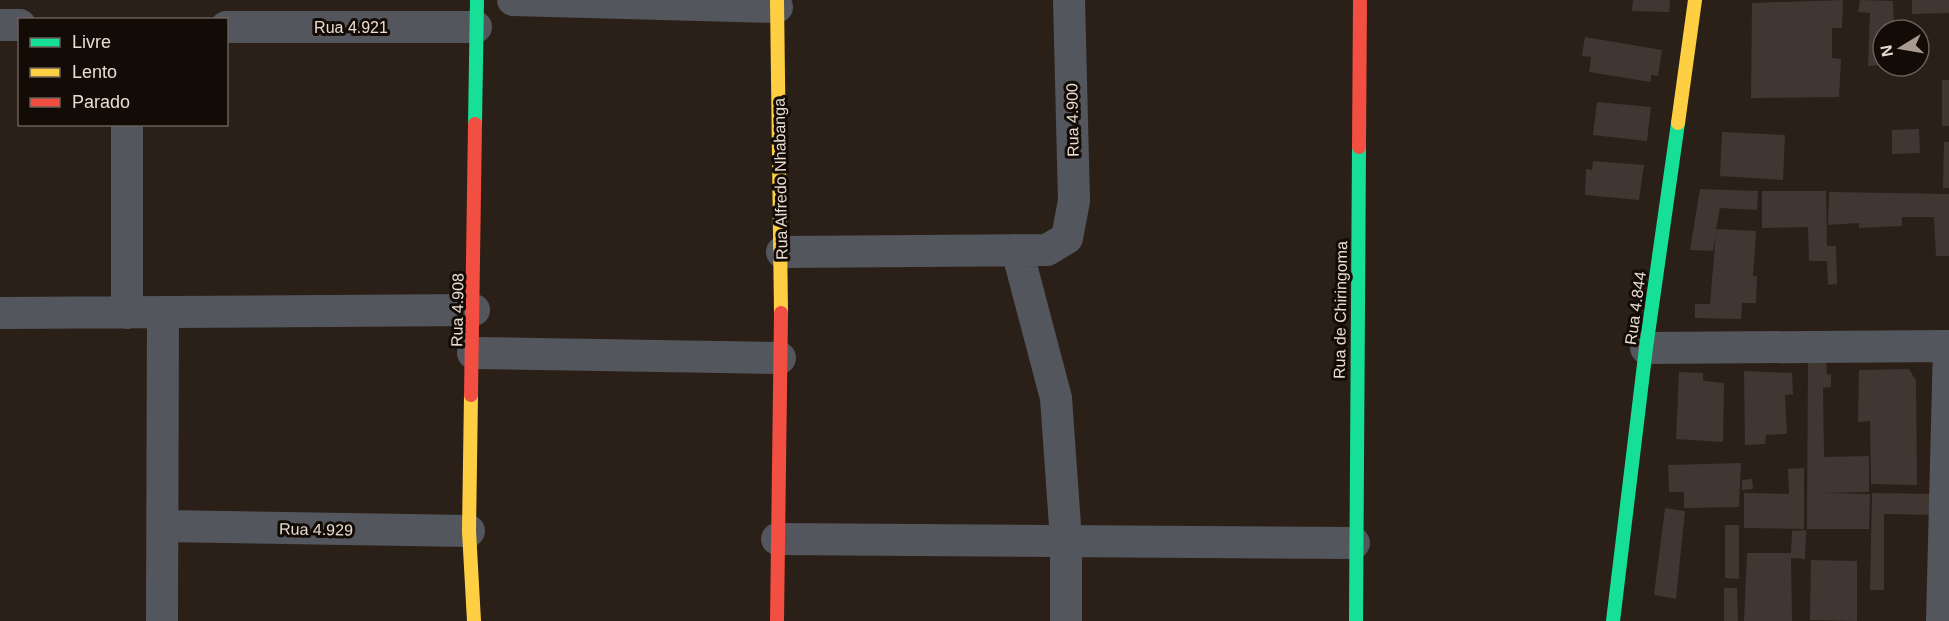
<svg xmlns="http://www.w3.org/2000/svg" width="1949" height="621" font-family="Helvetica,sans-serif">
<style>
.building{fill:#413732}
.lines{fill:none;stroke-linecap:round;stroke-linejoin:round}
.street{stroke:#54565e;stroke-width:32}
.fast{stroke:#16e098;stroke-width:14}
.slow{stroke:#ffcf43;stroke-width:14}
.jam{stroke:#f24e42;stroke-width:14}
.labels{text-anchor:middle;stroke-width:6;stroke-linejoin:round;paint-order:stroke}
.street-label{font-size:16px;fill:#eaddd3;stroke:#130b05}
</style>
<rect width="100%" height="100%" fill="#2a2017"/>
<path class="building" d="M1633,0H1670L1669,12L1632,11Z
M1843,0L1842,28H1832V58L1841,59L1839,97L1751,98L1752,3Z
M1860,0L1893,1L1894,30H1883V65L1868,66L1870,13L1858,12Z
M1912,0H1949V13L1912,14Z
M1585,37L1662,50L1658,76L1651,75V82L1589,72L1591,57L1582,56Z
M1942,80H1949V126H1942Z
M1597,102L1651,107L1647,141L1593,135Z
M1919,129L1920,153L1892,154V130Z
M1722,132L1785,135L1783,180L1720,176Z
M1944,142H1949V188H1943Z
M1593,161L1644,165L1639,200L1585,195L1586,169L1592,170Z
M1700,189L1758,191L1757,210L1720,208L1716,229L1756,231L1753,276H1757L1756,303H1742L1741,319L1695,318V304H1710L1716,233L1713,251L1690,250Z
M1762,191H1826L1827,246H1836L1837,284L1828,285L1827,261H1809L1808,227L1762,228Z
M1829,192L1949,194V256H1936L1934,217H1902V226L1859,228V223L1828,225Z
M1826,359L1827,375L1831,374V387L1823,388L1824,457L1869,456V492L1822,493L1870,494L1869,529H1807L1808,361Z
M1909,369L1916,381L1917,485L1871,484L1870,421L1858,422L1859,370Z
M1744,371L1792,373L1793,394L1785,395L1787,434L1766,435L1765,444L1745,445Z
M1679,372L1703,373V381L1724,383L1723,442L1676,439Z
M1741,463L1739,507L1684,508V492H1669L1668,465Z
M1804,468V529L1744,528V493L1789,494L1788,469Z
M1752,479L1753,489L1742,490V480Z
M1872,493L1936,494L1935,515L1884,514V590H1870Z
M1665,508L1685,511L1676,599L1654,595Z
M1725,525H1739V579L1725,578Z
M1806,530L1805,559L1791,558L1792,621H1744L1747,553H1791L1792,531Z
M1811,560L1857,561V621L1810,620Z
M1724,588H1737L1738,621H1724Z"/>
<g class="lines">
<path class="street" d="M513,0L777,7
M0,25H20
M226,27H476
M127,124V313
M1017,250L1056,398L1066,540V621
M782,252L1047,250L1067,238L1074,201L1069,0
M0,313L474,310
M1646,348L1949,346
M473,353L780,358
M163,526L469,531
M777,539L1354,543
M162,621L163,312
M1942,621L1949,346"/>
<path class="fast" d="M475,124L477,0
M1356,621L1359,147
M1613,621L1646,348L1678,123"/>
<path class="slow" d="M777,0L781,313
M1678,123L1695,0
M471,395L469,531L474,621"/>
<path class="jam" d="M1359,147L1360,0
M471,395L475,124
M777,621L781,313"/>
</g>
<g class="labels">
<g class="street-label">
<text x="351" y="33">Rua 4.921</text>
<text transform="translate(1072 120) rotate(-91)" y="6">Rua 4.900</text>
<text transform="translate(780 179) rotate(-91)" y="6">Rua Alfredo Nhabanga</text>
<text transform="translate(1635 308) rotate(-82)" y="6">Rua 4.844</text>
<text transform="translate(457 310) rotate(-89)" y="6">Rua 4.908</text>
<text transform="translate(1340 310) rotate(-89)" y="6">Rua de Chiringoma</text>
<text transform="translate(316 529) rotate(1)" y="6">Rua 4.929</text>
</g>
</g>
<rect x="18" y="18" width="210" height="108" fill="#130b05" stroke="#695f57" stroke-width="1.5"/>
<rect x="30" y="38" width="30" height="9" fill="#16e098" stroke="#695f57" stroke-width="1.5"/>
<text x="72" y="48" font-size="18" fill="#eaddd3">Livre</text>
<rect x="30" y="68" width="30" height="9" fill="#ffcf43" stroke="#695f57" stroke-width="1.5"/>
<text x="72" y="78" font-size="18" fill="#eaddd3">Lento</text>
<rect x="30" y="98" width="30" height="9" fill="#f24e42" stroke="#695f57" stroke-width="1.5"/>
<text x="72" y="108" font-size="18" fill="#eaddd3">Parado</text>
<g transform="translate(1901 48) rotate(259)"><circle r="28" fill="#130b05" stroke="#695f57" stroke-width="1.5"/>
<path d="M0-4.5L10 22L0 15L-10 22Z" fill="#a79b91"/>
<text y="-9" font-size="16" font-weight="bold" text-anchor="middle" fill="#eaddd3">N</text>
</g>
</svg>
